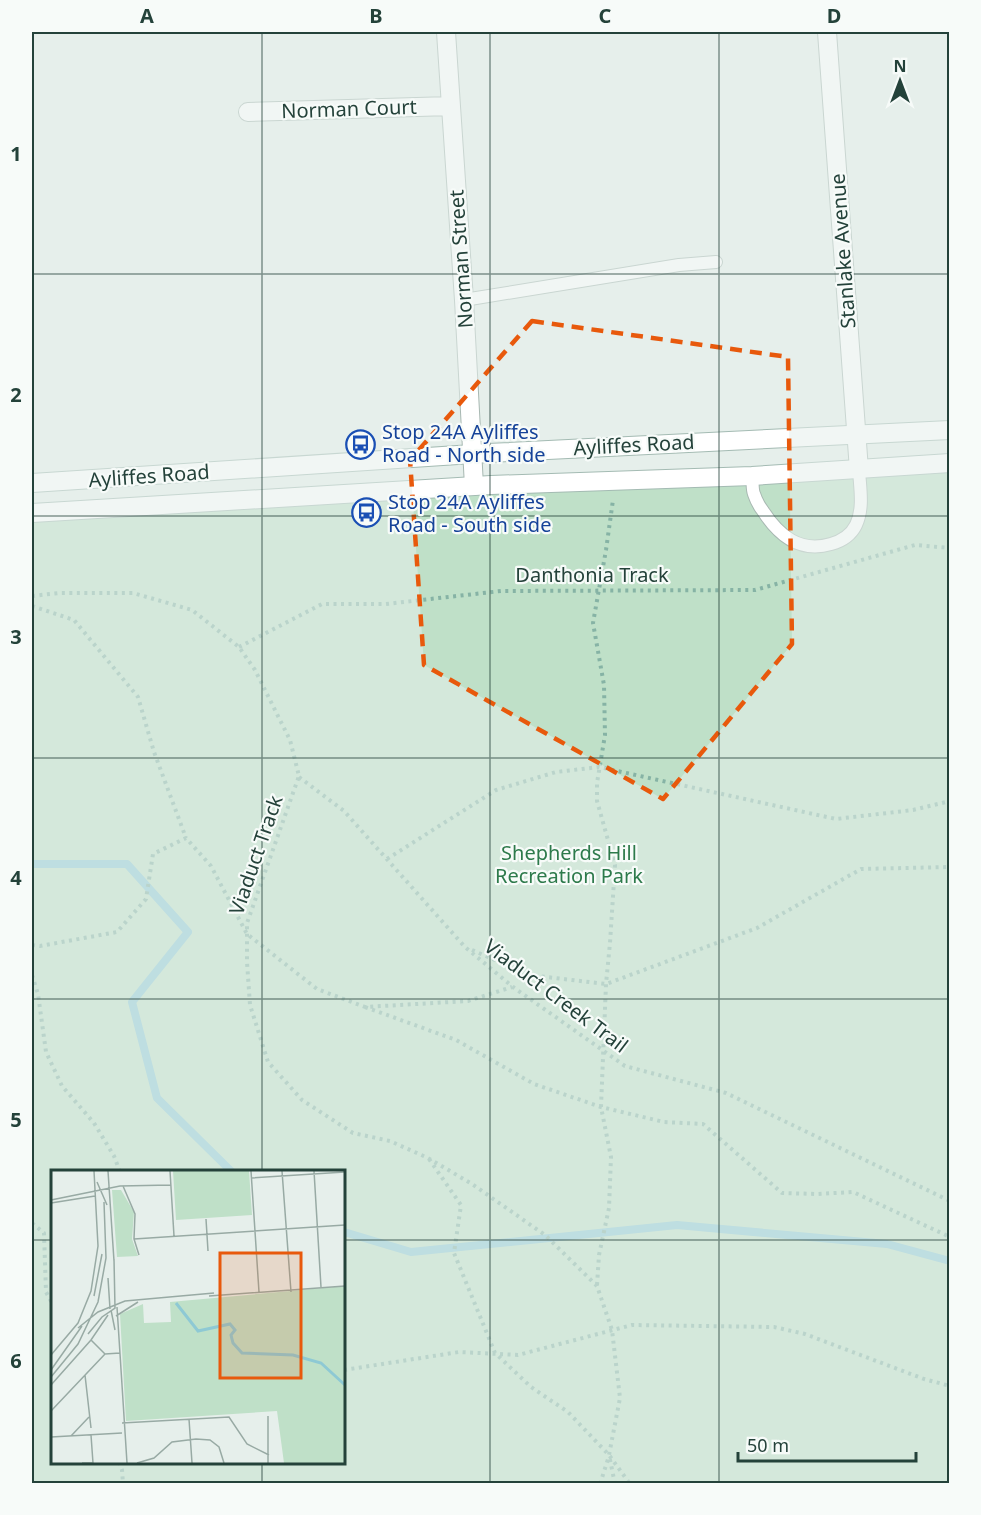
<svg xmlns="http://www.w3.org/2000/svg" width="981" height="1515" font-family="'Noto Sans',sans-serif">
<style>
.green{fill:#bfe0c8;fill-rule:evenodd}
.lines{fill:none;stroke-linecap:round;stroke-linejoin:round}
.stream{stroke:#8ec9d4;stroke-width:8}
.service-casing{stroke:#a8b8b2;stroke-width:14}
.minor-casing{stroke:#a8b8b2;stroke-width:20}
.secondary-casing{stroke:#a4bbb3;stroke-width:20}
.path{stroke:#86b3a5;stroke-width:4;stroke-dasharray:3 4.5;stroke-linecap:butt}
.service{stroke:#fff;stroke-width:12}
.minor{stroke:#fff;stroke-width:18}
.secondary{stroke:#fff;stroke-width:18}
.marked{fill:none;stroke:#e8590c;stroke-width:4.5;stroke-dasharray:12 8;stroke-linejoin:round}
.grid{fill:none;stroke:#24423a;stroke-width:1.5;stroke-opacity:0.55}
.labels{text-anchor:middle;stroke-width:4.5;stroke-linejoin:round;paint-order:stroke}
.street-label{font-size:20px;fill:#24423a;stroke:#f7fbf9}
.transit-label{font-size:20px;fill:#164399;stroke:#f7fbf9;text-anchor:start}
.park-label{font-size:20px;fill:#2d7a4b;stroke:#f7fbf9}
.inset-river{fill:none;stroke:#8ec9d4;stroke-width:3}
.inset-road{fill:none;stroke:#98aaa4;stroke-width:1.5}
.view{fill:#e8590c;fill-opacity:0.15;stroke:#e8590c;stroke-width:3}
.inset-edge{fill:none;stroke:#24423a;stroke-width:3}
.neatline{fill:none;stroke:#24423a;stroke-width:2}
.grid-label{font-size:20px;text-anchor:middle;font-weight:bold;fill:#24423a}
</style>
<rect width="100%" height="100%" fill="#e6efeb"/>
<path class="green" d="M949,466V1483L32,1484V513ZM52,1172H344V1462H52Z"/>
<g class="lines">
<path class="stream" d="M32,864H127L188,932L132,1002L157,1098L232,1172
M344,1232L411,1252L677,1225L887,1244L950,1261"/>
<defs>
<path id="service" d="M464,300L679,265L716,262
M752,476C753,482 752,489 754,494C756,500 759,506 763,511C779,536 800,553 831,544C842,541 851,535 856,525C864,508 860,488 859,470"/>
<path id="minor" d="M446,32L464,300L474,486
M827,32L859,470
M248,112L451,106"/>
<path id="secondary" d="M32,483L488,453L950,430
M32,513L491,485L752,476L950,463"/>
</defs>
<use href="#service" class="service-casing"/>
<use href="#minor" class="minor-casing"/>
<use href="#secondary" class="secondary-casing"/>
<path class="path" d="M32,596L59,593H133L192,610L239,647L255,670L290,740L299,776L247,923V962L250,1005L268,1062L302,1100L353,1133L390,1141L428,1158L472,1184L545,1235L597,1286L612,1330L620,1398L609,1455L615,1484
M32,606L74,620L138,697L154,752L186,838
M239,647L322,604H386L501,591L755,590L915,545L950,548
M299,777L344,811L465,947L513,987L625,1066L726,1093L950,1201
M387,859L496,790L556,772L599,767L836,819L913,810L950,801
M32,945L40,946L117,932L146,899L153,854L186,838L211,866L247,934L317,989L365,1007L468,1001L512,987
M472,950L529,975L606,984L757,928L861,869L950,867
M32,975L38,994L46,1052L62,1086L94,1123L114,1156L120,1172
M365,1007L456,1040L534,1084L601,1107L664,1122L703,1124L782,1193L817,1194L853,1192L950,1237
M429,1159L461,1205L454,1253L495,1353L531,1387L568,1412L609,1455L630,1484
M32,1223L44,1233L46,1292L52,1303
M597,1285L599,1255L609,1208L611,1157L601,1107L606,984L610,943L615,865L597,801V783L605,735L604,685L593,623L606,550L613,500
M344,1370L459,1352L518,1355L632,1325L774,1327L805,1334L924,1379L950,1386
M119,1462L122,1470L123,1484
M600,1484L609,1456"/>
<use href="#service" class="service"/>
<use href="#minor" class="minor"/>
<use href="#secondary" class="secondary"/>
</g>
<path d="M0 0H981V1515H0ZM532,321L788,357L792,644L663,799L424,665L410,460Z" fill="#e6efeb" fill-opacity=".55" fill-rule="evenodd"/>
<path class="marked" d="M532,321L788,357L792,644L663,799L424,665L410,460Z"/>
<path class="grid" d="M262,32V1172M490,32V1484M719,32V1484M32,274H950M32,516H950M32,758H950M32,999H950M32,1240H52M344,1240H950M262,1462V1484"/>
<defs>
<symbol id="bus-ring" viewBox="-11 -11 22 22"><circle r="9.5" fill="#f7fbf9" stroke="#1a4fb4" stroke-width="1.5"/><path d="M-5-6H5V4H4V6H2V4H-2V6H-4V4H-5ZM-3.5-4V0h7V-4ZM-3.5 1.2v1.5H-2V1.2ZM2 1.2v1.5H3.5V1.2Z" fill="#1a4fb4"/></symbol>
</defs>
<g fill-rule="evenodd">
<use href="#bus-ring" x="344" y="428" width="33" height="33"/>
<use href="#bus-ring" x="350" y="496" width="33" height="33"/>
</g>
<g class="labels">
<g class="street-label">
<text transform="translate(349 109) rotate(-2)" y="7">Norman Court</text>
<text transform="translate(843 251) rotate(-94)" y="7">Stanlake Avenue</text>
<text transform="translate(461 259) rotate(-94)" y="7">Norman Street</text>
<text transform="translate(634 445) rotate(-3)" y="7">Ayliffes Road</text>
<text transform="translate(149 476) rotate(-4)" y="7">Ayliffes Road</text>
<text x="592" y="582">Danthonia Track</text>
<text transform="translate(256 855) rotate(-71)" y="7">Viaduct Track</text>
<text transform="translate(556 996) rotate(37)" y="7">Viaduct Creek Trail</text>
</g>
<g class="transit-label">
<text x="382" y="439">Stop 24A Ayliffes<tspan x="382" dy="23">Road - North side</tspan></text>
<text x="388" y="509">Stop 24A Ayliffes<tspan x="388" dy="23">Road - South side</tspan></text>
</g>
<g class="park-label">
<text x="569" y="860">Shepherds Hill<tspan x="569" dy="23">Recreation Park</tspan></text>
</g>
</g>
<g transform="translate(51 1170)">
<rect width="294" height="294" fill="#e6efeb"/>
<path d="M122,1H198L201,45L125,50ZM61,20H70L83,42L81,69L87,86L66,87ZM294,116V293H233L226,241L75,251L69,144L92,134L93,153L120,152L119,132Z" fill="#bfe0c8"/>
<path class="inset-river" d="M125,133L147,161L179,154L184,160L180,165L182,173L191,183L242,185L270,193L294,215"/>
<path class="inset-road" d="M57,1L63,91M119,1L123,66M200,1L208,122M231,1L240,122M263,1L270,117M200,8L294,2M46,12L56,35M72,16L84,44L83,69L88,85M0,30L69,16L120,15M0,33L44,26M155,49L157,81M83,69L294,55M57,108L59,139M43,126L51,84M158,126L294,116M66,137L76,293M60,140L64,160M65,146L87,132M27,158L47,142L74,131L163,123M37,164L51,147L64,138L63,89M40,170L54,184L69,183M0,185L27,153L40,121L47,76L43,1M0,200L31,156M34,205L40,258M0,207L27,174L47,132L55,88L53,32M0,215L40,170L57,145M0,241L54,184M217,246V293M138,249L141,293M71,253L178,247L196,274L218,285M20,266L38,247M0,267L71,263M31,293H42L40,265M86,293L103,288L121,272L145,269L159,270L168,277L173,293"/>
<path class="view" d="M169,83H250V208H169Z"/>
<rect width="294" height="294" class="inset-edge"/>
</g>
<rect width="981" height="1515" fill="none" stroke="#f7fbf9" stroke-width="66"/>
<g transform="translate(900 81)" stroke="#f7fbf9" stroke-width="4.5" paint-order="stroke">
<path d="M0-4.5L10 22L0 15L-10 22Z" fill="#24423a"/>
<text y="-9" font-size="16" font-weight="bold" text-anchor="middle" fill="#24423a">N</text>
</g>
<path d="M738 1452v9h178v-9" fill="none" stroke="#24423a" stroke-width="3"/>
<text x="747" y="1452" font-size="18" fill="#24423a" stroke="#f7fbf9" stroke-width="4.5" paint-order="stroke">50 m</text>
<rect x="33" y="33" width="915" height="1449" class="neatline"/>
<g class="grid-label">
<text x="147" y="23">A</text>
<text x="376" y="23">B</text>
<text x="605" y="23">C</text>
<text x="834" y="23">D</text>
<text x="16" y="161">1</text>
<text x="16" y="402">2</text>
<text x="16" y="644">3</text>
<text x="16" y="885">4</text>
<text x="16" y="1127">5</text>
<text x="16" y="1368">6</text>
</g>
</svg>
